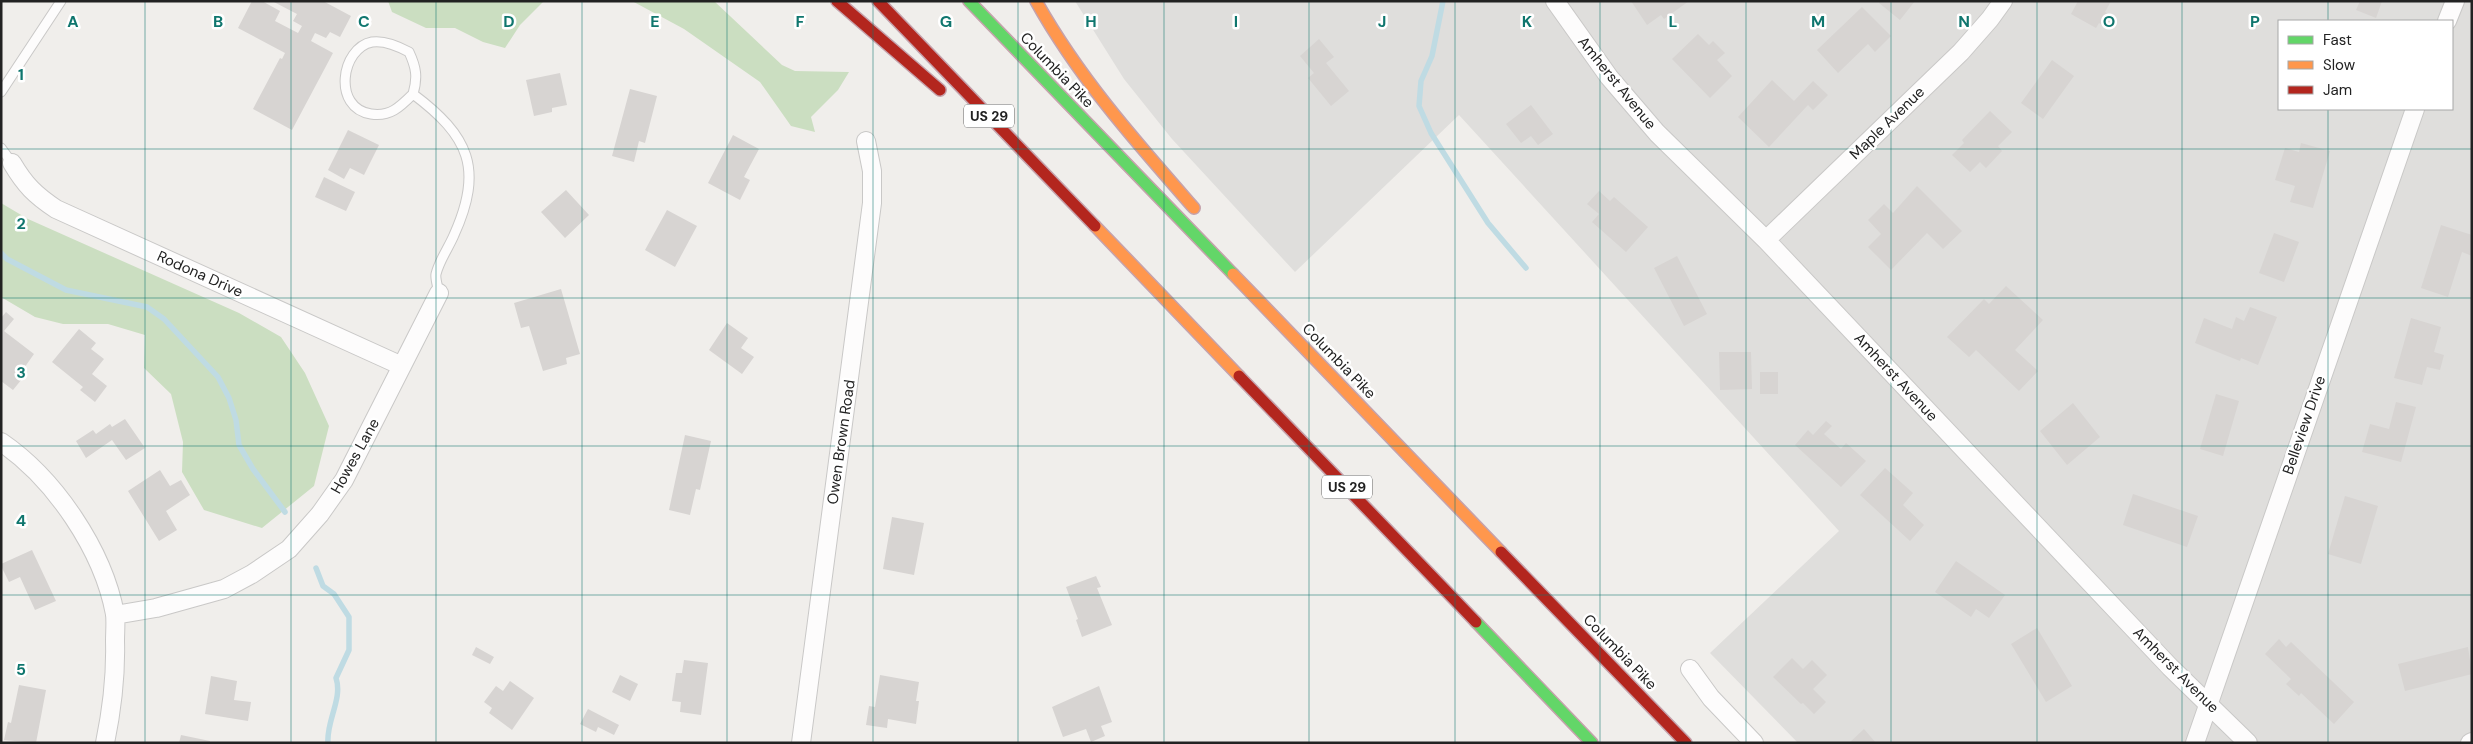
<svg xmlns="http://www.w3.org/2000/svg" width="2473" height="744" font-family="'DM Sans',sans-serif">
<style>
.residential{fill:#dfdedc;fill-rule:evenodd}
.forest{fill:#cbdec1}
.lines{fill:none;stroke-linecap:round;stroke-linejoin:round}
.stream{stroke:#bfdbe3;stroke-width:5.5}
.building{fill:#d7d4d2}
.lane-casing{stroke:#c9c8c7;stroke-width:11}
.street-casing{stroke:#c9c8c7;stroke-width:20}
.fast-casing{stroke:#c5a2ac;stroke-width:14}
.slow-casing{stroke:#c5a2ac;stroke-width:14}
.jam-casing{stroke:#c5a2ac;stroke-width:14}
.lane{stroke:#fdfcfc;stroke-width:9}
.street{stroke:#fdfcfc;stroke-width:18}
.fast{stroke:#63d668;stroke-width:11}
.slow{stroke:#ff974d;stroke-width:11}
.jam{stroke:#b3261e;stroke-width:11}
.grid{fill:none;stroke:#0f766e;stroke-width:1;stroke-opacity:0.55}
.labels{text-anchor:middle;stroke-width:5;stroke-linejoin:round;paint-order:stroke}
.shield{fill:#fff;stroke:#646464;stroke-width:1}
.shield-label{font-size:14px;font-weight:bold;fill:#222}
.street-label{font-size:15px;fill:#222;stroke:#fff}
.grid-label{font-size:16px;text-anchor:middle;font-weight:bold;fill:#0f766e;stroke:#fff;stroke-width:5;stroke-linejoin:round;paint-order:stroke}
</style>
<rect width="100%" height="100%" fill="#f0eeeb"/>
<path class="residential" d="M1075,1H2472V743H1798L1710,653L1839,531L1459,115L1295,272L1172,139L1124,79ZM2279,21H2452V109H2279Z"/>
<path class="forest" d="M388,1H544L520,25L505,48L483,42L455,28H426L392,12Z
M632,1H714L782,65L795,71L849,72L838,90L811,117L815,132L791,126L760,82L684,29Z
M1,203L28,219L239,313L281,337L305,373L329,426L314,486L262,528L204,510L182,472L183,442L171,394L144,368L145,335L108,324H63L35,317L1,297Z"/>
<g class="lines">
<path class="stream" d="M1443,1L1432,56L1421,81L1419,106L1431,133L1488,223L1526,268
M1,253L7,259L66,290L147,307L164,319L218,377L229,398L236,420L239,445L253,469L285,512
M316,568L323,586L334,594L349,617V650L336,678C343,699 326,721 328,743"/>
</g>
<path class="building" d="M252,1H262L280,11L275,21L298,33L302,26L293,21L297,14L272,1H323L351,16L340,37L330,32L326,38L315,33L311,41L333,53L292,130L253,109L280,58L282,59L285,53L238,28Z
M1631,1H1689L1664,19L1661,15L1647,25Z
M1880,1H1915L1900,20L1879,3Z
M2078,1H2111L2105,12L2115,18L2109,29L2099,23L2096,28L2071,14Z
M2360,1H2382L2376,18L2356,10Z
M1862,7L1891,36L1875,52L1868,44L1838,73L1817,50Z
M1698,34L1709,45L1713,41L1725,53L1717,60L1732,76L1710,98L1672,59Z
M1319,39L1334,57L1326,63L1349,91L1331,106L1308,78L1314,73L1300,56Z
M2052,60L2074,76L2043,119L2021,103Z
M560,73L567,105L552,108V112L534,116L526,80Z
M1772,80L1794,101L1813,81L1828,95L1813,110L1808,105L1769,147L1738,117Z
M630,89L657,96L645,143L639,141L634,162L612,156Z
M1531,105L1553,134L1538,145L1531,136L1521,143L1506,124Z
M1990,111L2012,132L1998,146L2002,151L1986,168L1980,162L1970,172L1952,155L1964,143L1962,140Z
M348,130L379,145L364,175L350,168L344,179L328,170Z
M733,135L759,149L744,177L750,180L740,200L708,183Z
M2301,143L2330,151L2313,208L2290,202L2295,186L2275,180L2285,148L2299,152Z
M324,177L355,192L346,211L315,197Z
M1917,186L1962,231L1943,249L1927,233L1891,270L1868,247L1881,234L1868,220L1884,204L1893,213Z
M566,190L589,215L565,238L541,212Z
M1599,191L1610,201L1614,197L1648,227L1626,252L1592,222L1599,214L1587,204Z
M667,210L697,226L675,267L645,250Z
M2441,225L2472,235V256L2462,252L2448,297L2421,288Z
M2274,233L2299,242L2284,282L2259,273Z
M1677,256L1707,314L1684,326L1654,268Z
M2006,286L2043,320L2015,350L2038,371L2019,391L1976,350L1969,357L1947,337L1984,299L1989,304Z
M561,289L580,354L566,358L567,364L543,371L529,326L521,328L514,303Z
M2250,307L2277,317L2258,365L2241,358L2240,361L2195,343L2204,318L2232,329L2236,317L2244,321Z
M6,312L14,319L4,331L34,354L22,371L26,374L13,390L1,381V318Z
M2411,318L2441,327L2434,352L2444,355L2440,370L2427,367L2422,385L2394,378Z
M727,323L748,338L741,348L754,357L742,374L709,350Z
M79,329L96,343L91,349L104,359L92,374L107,386L95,402L80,390L83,387L52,362Z
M1719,352H1751L1752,389L1720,390Z
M1760,372H1778V394H1760Z
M2216,394L2239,401L2223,456L2200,449Z
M2396,402L2416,407L2401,462L2362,452L2370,424L2389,429Z
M2073,403L2100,437L2067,465L2040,431Z
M125,419L145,448L126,460L112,440L86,458L76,441L93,430L96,434L110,424L112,427Z
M1826,421L1832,426L1824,434L1841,449L1846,443L1866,461L1841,487L1795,445L1808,430L1813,435Z
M685,435L711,441L700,490L696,489L690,515L669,510Z
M1885,468L1913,493L1903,505L1924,525L1910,541L1860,495Z
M160,470L170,486L181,480L190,495L166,511L177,530L159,541L128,491Z
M2133,494L2198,516L2187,547L2123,525Z
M2345,496L2378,506L2361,564L2328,554Z
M892,517L924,523L914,575L883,569Z
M32,550L56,601L35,610L20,577L9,582L1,566V564Z
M1956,561L2005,595L1989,618L1976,609L1971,617L1935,592Z
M1096,576L1101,587L1097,588L1112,625L1082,637L1076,620L1078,619L1066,587Z
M2037,628L2072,686L2046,702L2011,644Z
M2279,639L2286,647L2291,642L2354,702L2334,724L2301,693L2299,696L2286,684L2291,679L2265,654Z
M476,647L494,657L490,664L472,655Z
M2468,647L2472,674L2405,691L2398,664Z
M1792,658L1803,669L1812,660L1827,675L1813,689L1826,702L1814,714L1803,703L1801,704L1773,677Z
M684,660L708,663L701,715L680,712L681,702L672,701L676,673H682Z
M620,675L638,684L630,701L612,692Z
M880,675L919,682L916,701H919L916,724L888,719L887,728L866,725L869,706L875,707Z
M211,676L237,681L234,700L251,702L248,721L205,714Z
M510,681L534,698L512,730L489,713L492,708L484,702L496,686L503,691Z
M19,685L46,690L36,743L4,740L8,722L11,723Z
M1099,686L1112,722L1101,726L1105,736L1091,742L1086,729L1063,737L1052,707Z
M588,709L619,725L614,735L598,727L596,732L580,724Z
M1864,729L1876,743H1849Z
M181,735L210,741V743H179Z"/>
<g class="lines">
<defs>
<path id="lane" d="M1,92L61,1
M413,94C400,107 390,117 371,114C332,108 341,48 372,42C385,40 398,46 409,52C416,67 418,77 413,94C469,136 484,169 454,235C449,247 439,261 436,274C435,279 438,287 439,293
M1,148L12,163"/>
<path id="street" d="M1555,1L1609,77L1657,133L1766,240L2170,667L2248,743
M2447,21L2455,1
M12,163C25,185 35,195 56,209L402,366
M1766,240L1961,52L1990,19L2003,1
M1,442C55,479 103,550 115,614C116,622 115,632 115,641C116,675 112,709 105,743
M115,615L156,608L224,589L252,574L289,549L320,514L344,480L439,293
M1690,669L1711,698L1754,743
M801,743L872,203V171L866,141
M2195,743L2415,109
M2470,743L2472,742"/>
<path id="fast" d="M969,1L1233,274
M1476,622L1592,743"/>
<path id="slow" d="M1036,1C1079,78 1136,142 1194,208
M1095,226L1239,376
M1233,274L1501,552"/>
<path id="jam" d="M837,1L940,90
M878,1L1095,226
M1239,376L1476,622
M1501,552L1686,743"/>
</defs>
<use href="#lane" class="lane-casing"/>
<use href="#street" class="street-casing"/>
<use href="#fast" class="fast-casing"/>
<use href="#slow" class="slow-casing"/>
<use href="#jam" class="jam-casing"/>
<use href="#lane" class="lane"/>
<use href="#street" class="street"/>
<use href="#fast" class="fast"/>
<use href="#slow" class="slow"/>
<use href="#jam" class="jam"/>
</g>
<path class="grid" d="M145,1V743M291,1V743M436,1V743M582,1V743M727,1V743M873,1V743M1018,1V743M1164,1V743M1309,1V743M1455,1V743M1600,1V743M1746,1V743M1891,1V743M2037,1V743M2182,1V743M2328,1V21M2328,109V743M1,149H2472M1,298H2472M1,446H2472M1,595H2472"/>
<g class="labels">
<g class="shield">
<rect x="964" y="104.5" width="50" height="23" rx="4"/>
<rect x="1322" y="475.5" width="50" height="23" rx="4"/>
</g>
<g class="shield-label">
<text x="989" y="121">US 29</text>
<text x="1347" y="492">US 29</text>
</g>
<g class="street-label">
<text transform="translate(1057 70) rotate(46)" y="5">Columbia Pike</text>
<text transform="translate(1617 83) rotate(51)" y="5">Amherst Avenue</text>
<text transform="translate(1887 123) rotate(-44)" y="5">Maple Avenue</text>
<text transform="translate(200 274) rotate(24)" y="5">Rodona Drive</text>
<text transform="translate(1339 361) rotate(46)" y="5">Columbia Pike</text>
<text transform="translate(1896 377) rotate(47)" y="5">Amherst Avenue</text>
<text transform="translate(2304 425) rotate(-71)" y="5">Belleview Drive</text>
<text transform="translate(841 442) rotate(-82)" y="5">Owen Brown Road</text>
<text transform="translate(355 456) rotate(-61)" y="5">Howes Lane</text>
<text transform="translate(1620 652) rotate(46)" y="5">Columbia Pike</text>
<text transform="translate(2176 670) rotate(45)" y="5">Amherst Avenue</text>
</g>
</g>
<g class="grid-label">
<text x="73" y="27">A</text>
<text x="218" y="27">B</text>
<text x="364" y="27">C</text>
<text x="509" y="27">D</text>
<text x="655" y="27">E</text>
<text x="800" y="27">F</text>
<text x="946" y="27">G</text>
<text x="1091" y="27">H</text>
<text x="1236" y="27">I</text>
<text x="1382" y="27">J</text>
<text x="1527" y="27">K</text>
<text x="1673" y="27">L</text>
<text x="1818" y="27">M</text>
<text x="1964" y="27">N</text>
<text x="2109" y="27">O</text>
<text x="2255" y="27">P</text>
<text x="21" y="80">1</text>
<text x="21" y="229">2</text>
<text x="21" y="378">3</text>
<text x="21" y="526">4</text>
<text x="21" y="675">5</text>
</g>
<rect width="2473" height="744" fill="none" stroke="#222222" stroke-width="5"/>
<rect x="2278" y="20" width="175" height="90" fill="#ffffff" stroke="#a7a7a7"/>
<rect x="2288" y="36" width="25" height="8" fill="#63d668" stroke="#a7a7a7"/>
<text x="2323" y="45" font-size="15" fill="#222222">Fast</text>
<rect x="2288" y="61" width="25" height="8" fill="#ff974d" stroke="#a7a7a7"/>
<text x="2323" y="70" font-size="15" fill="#222222">Slow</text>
<rect x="2288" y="86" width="25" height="8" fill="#b3261e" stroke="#a7a7a7"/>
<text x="2323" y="95" font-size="15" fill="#222222">Jam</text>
</svg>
